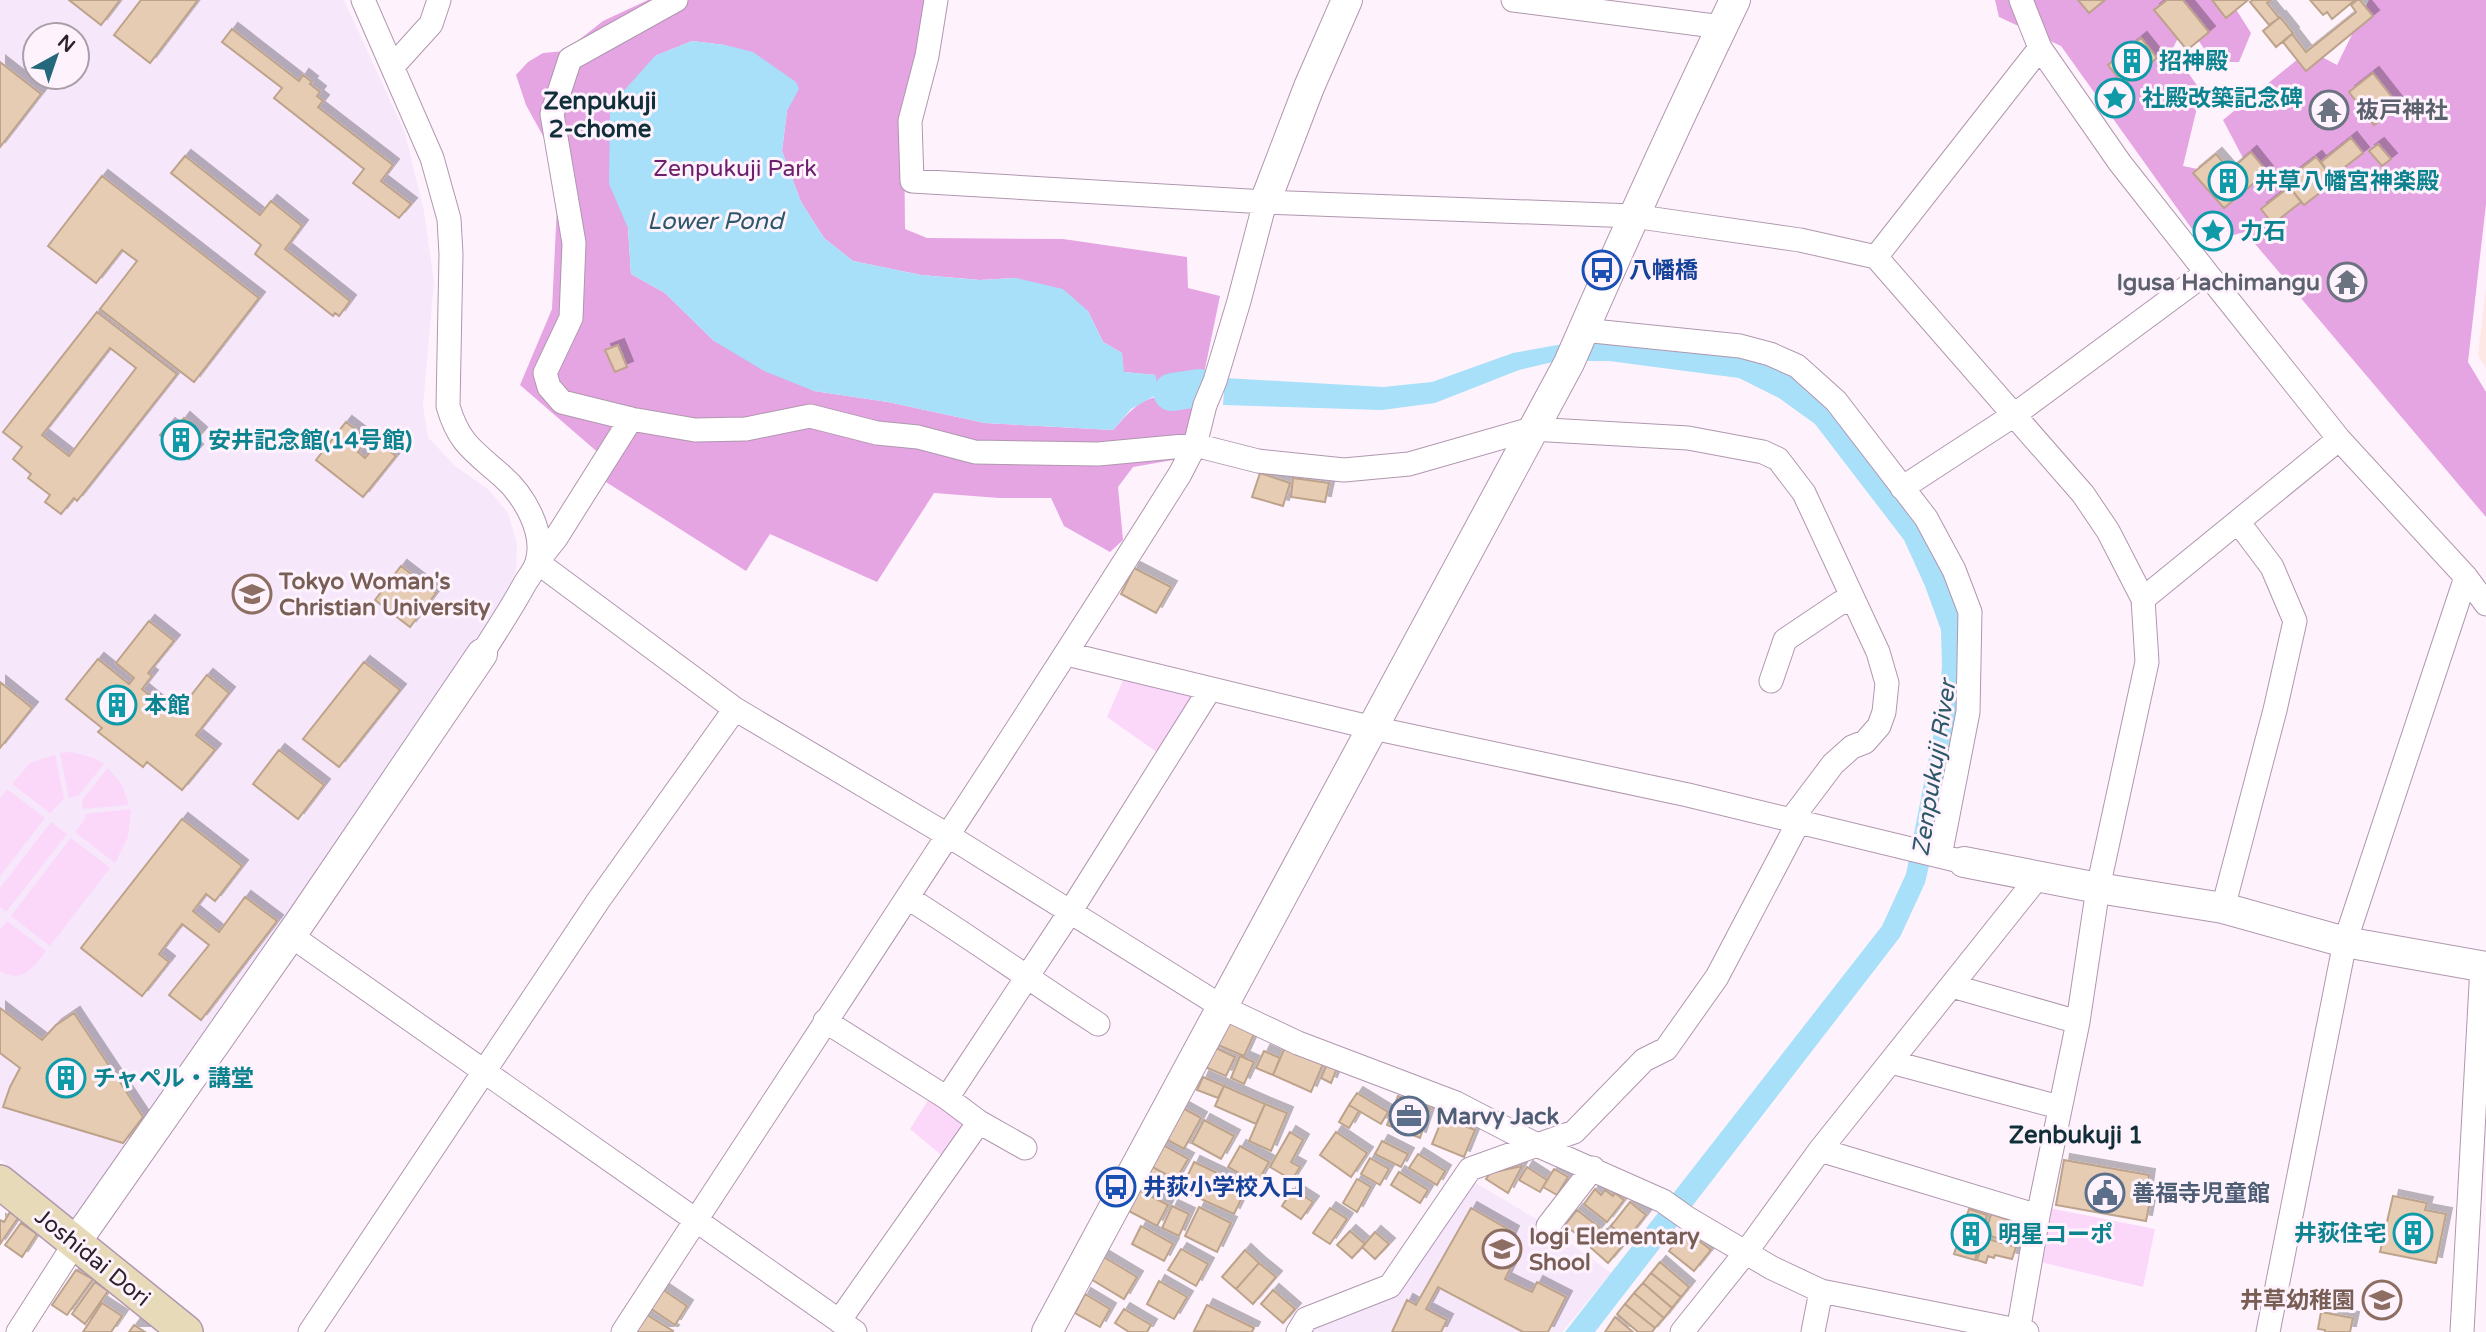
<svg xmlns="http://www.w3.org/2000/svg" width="2486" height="1332" font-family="'Varela Round','Noto Sans JP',sans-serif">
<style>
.commercial{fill:#fde8e6}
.education{fill:#f6e7fb;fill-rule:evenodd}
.green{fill:#fbd7f9}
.forest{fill:#e5a4e2;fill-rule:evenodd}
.water{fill:#a7e0f8}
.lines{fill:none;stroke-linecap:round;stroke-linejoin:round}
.river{stroke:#a7e0f8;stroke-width:38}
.building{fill:#e7ccb4;stroke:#bda38c;stroke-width:2;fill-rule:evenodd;filter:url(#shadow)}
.minor-casing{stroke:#b097af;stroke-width:25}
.tertiary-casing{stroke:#b097af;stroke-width:32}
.secondary-casing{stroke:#b097af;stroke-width:36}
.minor{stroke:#fff;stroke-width:23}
.tertiary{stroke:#fff;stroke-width:30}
.secondary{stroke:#e6dab8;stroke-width:33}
.labels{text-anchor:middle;stroke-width:6;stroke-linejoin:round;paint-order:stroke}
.culture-label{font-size:23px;font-weight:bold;fill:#0d838f;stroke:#fef3fd;text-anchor:start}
.worship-label{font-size:23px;font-weight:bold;fill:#5b616d;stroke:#fef3fd;text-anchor:start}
.park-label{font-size:23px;fill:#6c206b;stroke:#fef3fd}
.transit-label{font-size:23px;font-weight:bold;fill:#164399;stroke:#fef3fd;text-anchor:start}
.education-label{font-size:23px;font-weight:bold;fill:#785e54;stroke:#fef3fd;text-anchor:start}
.service-label{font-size:23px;font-weight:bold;fill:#4e5e75;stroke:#fef3fd;text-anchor:start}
.street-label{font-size:23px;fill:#2c222b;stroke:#fef3fd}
.neighbourhood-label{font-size:24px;font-weight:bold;fill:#102f39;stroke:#fef3fd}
.water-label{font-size:24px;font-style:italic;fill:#2c586a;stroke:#fef3fd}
</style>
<defs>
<filter id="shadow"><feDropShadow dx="6" dy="-6" stdDeviation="0" flood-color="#0004"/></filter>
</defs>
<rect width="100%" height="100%" fill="#fef3fd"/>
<path class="commercial" d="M2486,287V368L2478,355Z"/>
<path class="education" d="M0,0H344L405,133L424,211L434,282L423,406L428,437L455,466L488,489L508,513L517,544L516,572L493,616L351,831L75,1222L0,1159ZM35,35H77V77H35Z
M1471,1180L1548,1226L1611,1273L1562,1332H1308L1311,1326L1396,1293Z"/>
<path class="green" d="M1124,678L1197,695L1158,753L1107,717Z
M71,752L94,758L104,764L78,796L69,798L60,753Z
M55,755L64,799L50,813L12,784L30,763Z
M108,768L122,785L129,805L83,809L82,800Z
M7,789L45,818L0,876V799Z
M131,809L128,837L115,863L75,832L85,819V814Z
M51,822L67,834L6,912L0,907V888Z
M71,838L110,868L50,946L11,916Z
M7,921L46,951C33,968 22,984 0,971V930Z
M932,1094L970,1123L946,1159L910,1129Z
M2049,1208L2155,1229L2143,1287L2037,1261Z"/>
<path class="forest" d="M648,0H927L904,121L905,229L927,238L1063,239L1187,257L1188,288L1220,296L1194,422L1173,460L1133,467L1118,487L1123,540L1110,552L1064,526L1051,498H999L934,493L877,582L770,534L746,571L606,482L609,462L520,385L552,309L559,165L526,105L516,75L528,62L543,53L565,51L603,21ZM692,41L725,45L787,111L782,151L801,202L824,238L853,261L921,275L980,280L1016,278L1088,311L1103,342L1122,353L1123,372L1156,375V387L1172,397C1144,393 1131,410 1113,430L985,423L888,402L814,391L714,341L665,293L631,274L628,228L655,56Z
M1995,0H2230L2251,33L2239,62H2213L2186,22L2172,50L2201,91L2183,166L2232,176L2243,158L2223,120L2309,50L2337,65L2369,0H2486V204L2468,362L2486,392V517L2245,232L2202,243L2061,46L1999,17Z"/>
<path class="water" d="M692,41L725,45L753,52L796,82L799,89L787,111L782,151L801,202L824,238L853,261L921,275L980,280L1016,278L1063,289L1088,311L1103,342L1122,353L1124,372L1156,375V387L1172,389L1173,397L1156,395L1131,409L1113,430L985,423L888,402L814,391L764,371L714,341L665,293L631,274L628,228L609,184L610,106L655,56Z
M1602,337L1742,354L1793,377L1831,406L1927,532L1965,620L1966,707L1925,883L1900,937L1595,1332H1565L1882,926L1906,874L1939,707L1942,666L1941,630L1925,586L1904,540L1815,424L1779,398L1739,378L1609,361H1557L1519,370L1435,403L1382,410L1223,405L1225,378L1383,387L1432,382L1513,353Z"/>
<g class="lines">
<path class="river" d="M1172,392L1199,388"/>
</g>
<path class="building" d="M69,0H120L101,25Z
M141,0H198L150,63L114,35Z
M2078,0H2105L2089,13Z
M2167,0H2183L2209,32L2187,50L2154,10Z
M2212,0H2248L2226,18Z
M2253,0H2271L2267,3L2279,18L2269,25L2250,2Z
M2310,0H2355L2332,19L2327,12L2323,15Z
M2357,0H2360L2373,16L2306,71L2283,42L2292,34L2306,52L2356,12L2351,5Z
M2280,17L2293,33L2276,47L2263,31Z
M232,29L299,81L303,75L312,82L310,84L320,92L317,96L323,101L318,107L393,165L381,181L411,204L399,218L353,183L364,169L274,98L282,88L222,42Z
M2141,38L2157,58L2124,85L2108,65Z
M0,62L41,94L0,147Z
M2373,73L2399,106L2374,125L2349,92Z
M2351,138L2363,153L2332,177L2321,162Z
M2378,144L2391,159L2382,166L2369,151Z
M2251,152L2267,172L2224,208L2193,173L2216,154L2230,170Z
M185,156L260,215L271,201L302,226L285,249L350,301L339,316L335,313L333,316L255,254L261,245L171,173Z
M2316,157L2335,181L2304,205L2285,181Z
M102,176L259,298L194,382L100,309L137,261L122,250L96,283L48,246Z
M2289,187L2301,202L2273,224L2261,209Z
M97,312L177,374L77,501L74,498L61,514L45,502L50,495L28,478L31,474L13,459L22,447L3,432ZM110,348L136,368L69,456L42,435Z
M618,345L627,367L615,372L605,350Z
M184,418L201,433L191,445L197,450L189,459L160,435L169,424L176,429Z
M346,422L368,439L358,452L365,458L378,442L396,456L363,497L316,460Z
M1260,473L1290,483L1283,506L1252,497Z
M1293,478L1329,483L1325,502L1291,497Z
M401,566L436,593L410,627L375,600Z
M1134,568L1171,587L1156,613L1121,594Z
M149,621L174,641L148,673L152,676L142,689L172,714L175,710L178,712L207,675L229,693L196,735L215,750L182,790L147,762L143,767L98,732L102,728L66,699L98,659L129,684L134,678L116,663Z
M364,662L400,690L339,767L303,739Z
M0,682L32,708L0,748Z
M279,750L324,785L298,819L253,784Z
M182,819L242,866L215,901L206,894L193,911L219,932L245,897L277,921L201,1020L169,995L209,945L182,924L159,954L169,962L142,996L81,948Z
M0,1008L42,1040L56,1025L74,1013L143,1117L123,1143L3,1107L10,1087L20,1068L0,1053Z
M1229,1021L1255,1032L1244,1056L1218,1045Z
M1214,1047L1235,1057L1226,1076L1205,1067Z
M1285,1047L1323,1064L1311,1092L1273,1075Z
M1264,1051L1280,1058L1273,1075L1256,1068Z
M1240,1056L1254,1062L1244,1084L1231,1078Z
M1327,1064L1337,1068L1331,1083L1321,1078Z
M1203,1077L1224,1086L1218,1098L1197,1090Z
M1224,1086L1265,1104L1256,1124L1215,1106Z
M1357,1093L1388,1112L1381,1124L1349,1105Z
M1398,1096L1430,1108L1420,1138L1387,1125Z
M1265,1104L1287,1113L1271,1151L1249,1141Z
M1349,1105L1359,1111L1349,1128L1339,1122Z
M1181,1107L1201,1118L1184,1149L1164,1138Z
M1443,1117L1475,1130L1464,1157L1432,1144Z
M1204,1120L1234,1136L1221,1159L1192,1143Z
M1290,1132L1303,1140L1291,1162L1300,1167L1292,1180L1270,1167Z
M1336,1132L1367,1153L1351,1177L1320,1155Z
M1382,1141L1408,1154L1401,1167L1375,1154Z
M1163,1145L1188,1159L1176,1180L1151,1166Z
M1240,1146L1269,1162L1257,1183L1228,1167Z
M1418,1154L1445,1171L1437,1185L1409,1168Z
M1370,1158L1389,1169L1380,1185L1361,1174Z
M2064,1160L2149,1175L2147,1189L2152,1190L2146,1221L2056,1205Z
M1194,1162L1247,1187L1234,1214L1181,1190Z
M1151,1166L1176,1180L1170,1191L1145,1178Z
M1522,1166L1508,1193L1486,1179L1490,1173Z
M1527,1167L1547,1180L1540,1192L1519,1180Z
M1554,1169L1568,1177L1557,1195L1543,1187Z
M1399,1172L1428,1190L1420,1203L1391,1185Z
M1357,1179L1371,1187L1357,1212L1343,1203Z
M1137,1189L1168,1205L1157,1226L1127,1210Z
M1293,1189L1313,1202L1301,1219L1282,1206Z
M1595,1189L1601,1195L1605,1190L1613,1196L1615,1193L1624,1200L1607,1222L1584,1204Z
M2393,1196L2427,1203L2425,1210L2446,1214L2436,1263L2380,1252Z
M1630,1202L1646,1215L1627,1239L1611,1226Z
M1172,1206L1189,1214L1179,1236L1162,1228Z
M1199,1207L1231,1223L1217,1252L1185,1236Z
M1330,1208L1347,1219L1330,1244L1313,1233Z
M1471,1208L1513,1232L1499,1262L1510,1269L1505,1279L1532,1292L1537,1282L1566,1297L1548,1332H1523L1438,1287L1426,1309L1447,1320L1441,1332H1392L1407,1300L1416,1305Z
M1969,1209L1987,1215L1975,1260L1954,1254Z
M1577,1210L1600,1228L1588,1243L1565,1225Z
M10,1212L18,1218L0,1244V1220L4,1222Z
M1991,1214L2021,1224L2017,1236L2001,1231L1999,1239L1985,1234Z
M21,1223L37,1234L22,1257L5,1245Z
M1141,1226L1173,1244L1164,1261L1132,1244Z
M1607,1229L1624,1244L1608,1263L1591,1248Z
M1685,1230L1711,1250L1694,1271L1669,1251Z
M1350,1231L1365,1244L1352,1258L1337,1245Z
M1375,1232L1389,1244L1375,1259L1362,1247Z
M1984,1238L2016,1247L2012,1259L1995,1255L1994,1258L1988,1256L1986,1263L1977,1260Z
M1181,1249L1208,1264L1196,1286L1168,1270Z
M1245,1250L1259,1263L1236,1289L1222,1277Z
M1102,1256L1137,1277L1124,1299L1089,1278Z
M1660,1262L1689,1287L1681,1297L1651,1273Z
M1259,1263L1276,1277L1253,1304L1236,1289Z
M76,1270L93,1279L67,1315L52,1305Z
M1651,1273L1681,1297L1672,1308L1643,1283Z
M1159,1281L1187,1297L1174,1319L1147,1304Z
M95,1282L108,1291L85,1324L72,1314Z
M1643,1283L1672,1308L1664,1318L1634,1293Z
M659,1287L687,1306L675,1325L647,1306Z
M1273,1290L1295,1309L1283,1323L1261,1304Z
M1634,1293L1664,1318L1655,1328L1625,1304Z
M1085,1294L1110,1309L1100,1327L1075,1313Z
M102,1303L122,1316L111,1332H83Z
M1625,1304L1655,1328L1652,1332H1638L1617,1314Z
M1207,1305L1254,1328L1252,1332L1194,1331Z
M1124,1309L1151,1325L1147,1332H1129L1115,1323Z
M2321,1312L2353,1318L2350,1332H2325V1330L2318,1329Z
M644,1313L673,1331L672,1332H634Z
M1615,1317L1633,1332H1605Z
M134,1325L145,1332H129Z"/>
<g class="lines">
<defs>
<path id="minor" d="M363,0L432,158L449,219L451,254L448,406C459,444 474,451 502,476C523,494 546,532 537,562C535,570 528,578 524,585C511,609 496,631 482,654
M936,0L927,56L910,121L912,181L1265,202L1633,216L1800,240L1876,257L2040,48L2021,0
M1513,0L1722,27
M2040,48L2120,163L2221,291L2339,439L2466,577L2486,604
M393,66L431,24L439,0
M1876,257L2083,494L2108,531L2143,599L2147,662L2098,888L2078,1022L2038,1216L2018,1332
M1583,330L1740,346L1770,354L1797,366L1836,401L1926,518L1954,570L1970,612L1968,712L1940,856
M631,419L562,402L549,387L545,373L571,318L574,243L552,114L570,59L676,0
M1902,488L2014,415L2206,273
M2143,599L2339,439
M1067,654L1373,728L1688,795L1964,862
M1771,681L1785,640L1840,603L1853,600
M1790,821L1833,764L1852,747L1865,742L1879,726L1884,712L1887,683L1878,652L1804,493L1778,459L1763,452L1688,438L1531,429L1409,464L1344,470L1258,461L1195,445L1098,454L975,452L918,437L877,433L810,416L746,429L695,430L631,419L556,538L537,562L735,709L949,836L1224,1008L1298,1043L1456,1103L1539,1146L1663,1201L1687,1218L1772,1268L1821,1291L1813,1332
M908,898C972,938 1034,983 1098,1024
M2223,908L2275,710L2295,621L2272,567L2239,523
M290,935L855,1332
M1952,986L2078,1022
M825,1021L947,1098L979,1122L1025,1148
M1891,1062L2059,1107
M947,1098L1070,912L1210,689
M1820,1150L2038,1216
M1548,1226L1593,1168
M1821,1291L2027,1332
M839,1321L979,1122
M18,1332L75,1243
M310,1332L598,901L735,709
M623,1332C809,1046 998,763 1180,474L1195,445L1205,405L1215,381L1239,301L1265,202
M1298,1332L1306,1319L1390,1286L1470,1169L1574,1132L1644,1060L1666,1049L1717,977L1798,823
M1682,1332L1746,1252L1820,1150L2038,877
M2268,1332L2345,942L2466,577
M2462,1332L2482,966"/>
<path id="tertiary" d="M1265,202L1309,87L1347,0
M1964,862L2098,888L2223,908L2345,942L2486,967
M75,1243L300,922L482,654
M1047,1332L1569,363C1622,241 1677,120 1735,0"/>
<path id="secondary" d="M0,1182L186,1332"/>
</defs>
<use href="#minor" class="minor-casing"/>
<use href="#tertiary" class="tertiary-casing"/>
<use href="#secondary" class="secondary-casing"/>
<use href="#minor" class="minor"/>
<use href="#tertiary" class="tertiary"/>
<use href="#secondary" class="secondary"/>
</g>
<defs>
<symbol id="building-ring" viewBox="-11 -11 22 22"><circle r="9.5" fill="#fef3fd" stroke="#0f9aa8" stroke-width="1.5"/><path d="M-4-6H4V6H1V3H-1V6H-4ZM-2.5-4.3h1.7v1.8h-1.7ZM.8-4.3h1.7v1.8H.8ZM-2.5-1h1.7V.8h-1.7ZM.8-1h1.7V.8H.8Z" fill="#0f9aa8"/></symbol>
<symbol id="sight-ring" viewBox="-11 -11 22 22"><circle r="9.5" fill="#fef3fd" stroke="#0f9aa8" stroke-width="1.5"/><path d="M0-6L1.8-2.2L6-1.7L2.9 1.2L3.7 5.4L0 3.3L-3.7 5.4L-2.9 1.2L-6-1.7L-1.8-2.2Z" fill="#0f9aa8"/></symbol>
<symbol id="temple-ring" viewBox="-11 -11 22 22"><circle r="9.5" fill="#fef3fd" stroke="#6b7280" stroke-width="1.5"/><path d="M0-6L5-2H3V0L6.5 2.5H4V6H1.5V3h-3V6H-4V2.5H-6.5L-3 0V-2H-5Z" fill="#6b7280"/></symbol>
<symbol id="bus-ring" viewBox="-11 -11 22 22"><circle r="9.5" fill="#fef3fd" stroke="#1a4fb4" stroke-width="1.5"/><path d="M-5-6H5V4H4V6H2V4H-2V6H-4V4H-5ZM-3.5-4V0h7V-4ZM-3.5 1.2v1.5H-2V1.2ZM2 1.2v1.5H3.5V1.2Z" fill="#1a4fb4"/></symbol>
<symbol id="university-ring" viewBox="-11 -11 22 22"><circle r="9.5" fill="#fef3fd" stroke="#8d6e63" stroke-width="1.5"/><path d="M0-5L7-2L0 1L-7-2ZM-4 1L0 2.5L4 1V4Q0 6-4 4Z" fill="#8d6e63"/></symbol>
<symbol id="office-ring" viewBox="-11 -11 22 22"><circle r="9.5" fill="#fef3fd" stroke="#5c6f8a" stroke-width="1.5"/><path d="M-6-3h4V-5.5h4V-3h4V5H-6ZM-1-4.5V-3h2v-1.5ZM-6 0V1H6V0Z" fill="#5c6f8a"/></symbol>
<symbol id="civic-ring" viewBox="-11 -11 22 22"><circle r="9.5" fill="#fef3fd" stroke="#5c6f8a" stroke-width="1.5"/><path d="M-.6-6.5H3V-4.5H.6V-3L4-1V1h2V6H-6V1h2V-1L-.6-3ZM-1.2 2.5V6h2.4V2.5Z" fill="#5c6f8a"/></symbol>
<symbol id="school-ring" viewBox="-11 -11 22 22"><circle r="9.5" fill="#fef3fd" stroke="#8d6e63" stroke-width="1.5"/><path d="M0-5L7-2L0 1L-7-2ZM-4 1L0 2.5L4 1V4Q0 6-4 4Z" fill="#8d6e63"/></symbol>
</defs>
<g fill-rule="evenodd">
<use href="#building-ring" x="2110" y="39" width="44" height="44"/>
<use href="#sight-ring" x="2093" y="76" width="44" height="44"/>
<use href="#temple-ring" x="2307" y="88" width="44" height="44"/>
<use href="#building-ring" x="2206" y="159" width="44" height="44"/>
<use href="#sight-ring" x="2191" y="209" width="44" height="44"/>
<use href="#bus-ring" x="1580" y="248" width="44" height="44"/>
<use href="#temple-ring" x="2325" y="260" width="44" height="44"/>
<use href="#building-ring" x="159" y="418" width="44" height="44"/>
<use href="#university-ring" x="230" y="572" width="44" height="44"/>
<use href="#building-ring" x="95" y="683" width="44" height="44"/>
<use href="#building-ring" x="44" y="1056" width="44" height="44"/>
<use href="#office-ring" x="1387" y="1094" width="44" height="44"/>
<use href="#bus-ring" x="1094" y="1165" width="44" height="44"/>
<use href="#civic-ring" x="2083" y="1171" width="44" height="44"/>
<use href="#building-ring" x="2391" y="1211" width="44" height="44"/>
<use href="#building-ring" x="1949" y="1212" width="44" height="44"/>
<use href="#school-ring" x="1480" y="1227" width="44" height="44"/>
<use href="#school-ring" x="2360" y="1278" width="44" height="44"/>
</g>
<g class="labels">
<g class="culture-label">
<text x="2159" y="69">招神殿</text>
<text x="2142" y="106">社殿改築記念碑</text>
<text x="2255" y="189">井草八幡宮神楽殿</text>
<text x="2240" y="239">力石</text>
<text x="208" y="448">安井記念館(14号館)</text>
<text x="144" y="713">本館</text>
<text x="93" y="1086">チャペル・講堂</text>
<text x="2386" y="1241" text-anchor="end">井荻住宅</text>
<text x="1998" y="1242">明星コーポ</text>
</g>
<g class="worship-label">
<text x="2356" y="118">鿆戸神社</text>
<text x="2320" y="290" text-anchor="end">Igusa Hachimangu</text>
</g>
<g class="park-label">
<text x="735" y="176">Zenpukuji Park</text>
</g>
<g class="transit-label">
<text x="1629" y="278">八幡橋</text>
<text x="1143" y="1195">井荻小学校入口</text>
</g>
<g class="education-label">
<text x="279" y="589">Tokyo Woman's<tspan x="279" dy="26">Christian University</tspan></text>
<text x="1529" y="1244">Iogi Elementary<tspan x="1529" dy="26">Shool</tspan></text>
<text x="2355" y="1308" text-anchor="end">井草幼稚園</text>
</g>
<g class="service-label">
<text x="1436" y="1124">Marvy Jack</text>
<text x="2132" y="1201">善福寺児童館</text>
</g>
<g class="street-label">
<text transform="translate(93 1257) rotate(39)" y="8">Joshidai Dori</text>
</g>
<g class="neighbourhood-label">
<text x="600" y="109">Zenpukuji<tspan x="600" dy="28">2-chome</tspan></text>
<text x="2076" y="1143">Zenbukuji 1</text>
</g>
<g class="water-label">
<text x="715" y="229">Lower Pond</text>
<text transform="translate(1934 768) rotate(-81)" y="8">Zenpukuji River</text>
</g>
</g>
<g transform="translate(56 56) rotate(40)"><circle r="33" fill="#fef3fd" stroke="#aa9fa9" stroke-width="2"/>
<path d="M0-5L12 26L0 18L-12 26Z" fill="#26687b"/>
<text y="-10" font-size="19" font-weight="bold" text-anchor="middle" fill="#2c222b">N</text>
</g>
</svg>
